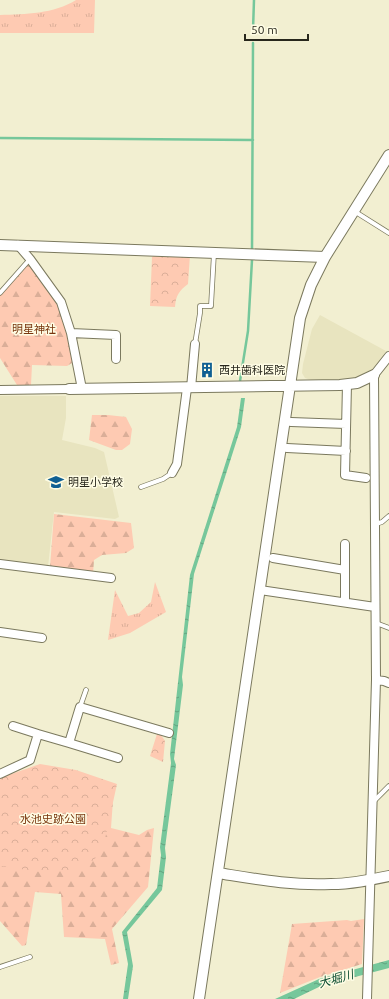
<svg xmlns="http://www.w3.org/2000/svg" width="389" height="999" font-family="Ubuntu,'Noto Sans JP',sans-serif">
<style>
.built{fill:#e8e4bf}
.grass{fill:url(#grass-tufts)}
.forest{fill:url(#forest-firs)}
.park{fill:url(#park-crowns)}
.water{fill:url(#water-ripples)}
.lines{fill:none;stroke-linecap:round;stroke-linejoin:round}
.stream{stroke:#76c79b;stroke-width:2.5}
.service-casing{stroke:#7b795e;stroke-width:5.5}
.minor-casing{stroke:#7b795e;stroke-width:10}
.tertiary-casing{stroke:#7b795e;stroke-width:12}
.service{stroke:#fff;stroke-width:4}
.minor{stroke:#fff;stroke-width:8}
.tertiary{stroke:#fff;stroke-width:10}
.labels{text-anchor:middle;stroke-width:3;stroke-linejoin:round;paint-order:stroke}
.park-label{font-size:11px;fill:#79360e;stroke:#fefce4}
.poi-label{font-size:11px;fill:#28271c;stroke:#fefce4;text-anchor:start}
.water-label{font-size:12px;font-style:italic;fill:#0f4f33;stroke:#fefce4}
</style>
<defs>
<pattern id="grass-tufts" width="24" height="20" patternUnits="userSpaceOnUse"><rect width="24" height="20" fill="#fecab2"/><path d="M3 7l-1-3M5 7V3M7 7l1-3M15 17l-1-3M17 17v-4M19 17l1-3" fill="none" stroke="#daae98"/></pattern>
<pattern id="forest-firs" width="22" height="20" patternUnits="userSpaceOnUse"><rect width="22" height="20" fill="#fecab2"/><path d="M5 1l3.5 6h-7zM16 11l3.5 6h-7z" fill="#daae98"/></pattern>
<pattern id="park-crowns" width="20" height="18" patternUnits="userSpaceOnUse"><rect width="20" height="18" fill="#fecab2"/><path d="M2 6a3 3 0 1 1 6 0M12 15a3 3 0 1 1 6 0" fill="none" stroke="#daae98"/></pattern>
<pattern id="water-ripples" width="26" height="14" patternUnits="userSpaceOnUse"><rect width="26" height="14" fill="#76c79b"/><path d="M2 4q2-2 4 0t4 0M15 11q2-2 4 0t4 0" fill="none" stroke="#61a27e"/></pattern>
</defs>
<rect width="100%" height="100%" fill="#f2efd1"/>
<path class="built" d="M320,315L386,351L373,370L364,376L352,379L328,380H311L305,378L302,373L303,364L312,329Z
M0,396H66V418L62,440L95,448L104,452L119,517L115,519L54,512L48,567L0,561Z"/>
<path class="grass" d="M76,0H95L94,33H0V15C25,14 54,14 76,0Z
M155,582L166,612L130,633L108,640L115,590L128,616L139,613L151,602Z"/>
<path class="forest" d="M30,259L61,302L77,360L67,366L32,365L31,385H17L0,358V293Z
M92,415H108L126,417L132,429L130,444L122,450H116L89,440Z
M54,514L131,523L134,548L126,553L102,555L94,560L93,574L50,567Z
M0,783L114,786L111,828L139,835L147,830L154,828L148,887L112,929L119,963L111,965L105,939L64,937L61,894L35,892L26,945L22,946L0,921Z
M364,919L362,964L320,977L280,993L292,924L347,920L351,921Z"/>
<path class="park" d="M155,255H190L188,284C179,291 176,295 175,307L150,306L152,257Z
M157,734L161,735L165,741L163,762L150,756Z
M40,764L76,770L117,784L103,848L94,860L80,868L48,873L0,866V778Z"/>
<path class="water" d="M241,398H245L241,427L194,574L182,677L183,685L174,759L176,765L165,848L166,857L162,890L127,932L133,966L128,999H123L128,964L122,932L157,888L161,855L160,847L171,763L170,754L190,575L237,427Z
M389,960V968L321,986L294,999H275L319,979Z"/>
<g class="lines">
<path class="stream" d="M253,30L254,0
M0,138L253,140
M252,250L253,43
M240,381L248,331L252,260"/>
<defs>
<path id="service" d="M354,211L389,233
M0,293L30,259
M195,344L200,313V306H211L214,253
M141,487L163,479L172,473
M376,524L382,522L389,516
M376,623L389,628
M80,707L86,690
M374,801L389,786
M0,967L30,957"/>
<path id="minor" d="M18,245L30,259L61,302L71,333L82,389
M71,333L116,335V359
M347,384L345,475L366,478
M191,388L195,344
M0,390L69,389
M291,422L346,424
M287,448L346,451
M172,473L177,464L187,388
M273,558L345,570
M0,564L111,578
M260,590L375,607
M345,602V544
M0,632L42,638
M376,680L384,681L389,683
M13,726L38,734
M69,743L118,758
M0,774L30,760L38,734L69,743L80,707L169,733
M367,999L376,680L374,375L389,356"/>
<path id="tertiary" d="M0,245L325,257
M69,389L340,385L357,383L374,375
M218,873C256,879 293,886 331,884C351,884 370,880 389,876
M199,999L300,318L311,285L325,257L389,155"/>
</defs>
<use href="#service" class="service-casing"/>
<use href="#minor" class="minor-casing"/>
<use href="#tertiary" class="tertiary-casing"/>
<use href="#service" class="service"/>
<use href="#minor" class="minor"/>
<use href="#tertiary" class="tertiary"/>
</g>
<defs>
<symbol id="building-bare" viewBox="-9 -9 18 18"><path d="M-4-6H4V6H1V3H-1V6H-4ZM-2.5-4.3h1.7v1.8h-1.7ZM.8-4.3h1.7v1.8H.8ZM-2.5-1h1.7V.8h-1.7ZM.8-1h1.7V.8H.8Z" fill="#106093" stroke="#fefce4" stroke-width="2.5" paint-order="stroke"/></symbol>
<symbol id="school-bare" viewBox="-9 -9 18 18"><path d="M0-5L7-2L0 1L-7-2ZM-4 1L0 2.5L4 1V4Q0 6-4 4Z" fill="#106093" stroke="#fefce4" stroke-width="2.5" paint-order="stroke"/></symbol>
</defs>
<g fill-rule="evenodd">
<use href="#building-bare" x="196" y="359" width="22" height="22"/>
<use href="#school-bare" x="45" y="471" width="22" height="22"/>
</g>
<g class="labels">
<g class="park-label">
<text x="34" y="333">明星神社</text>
<text x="53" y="823">水池史跡公園</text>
</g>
<g class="poi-label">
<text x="219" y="374">西井歯科医院</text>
<text x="68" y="486">明星小学校</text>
</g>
<g class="water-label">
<text transform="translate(336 979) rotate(-16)" y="4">大堀川</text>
</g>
</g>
<path d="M245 34v6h63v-6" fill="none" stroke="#28271c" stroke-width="2"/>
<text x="251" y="34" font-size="12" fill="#28271c" stroke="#fefce4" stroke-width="3" paint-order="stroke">50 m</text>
</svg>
